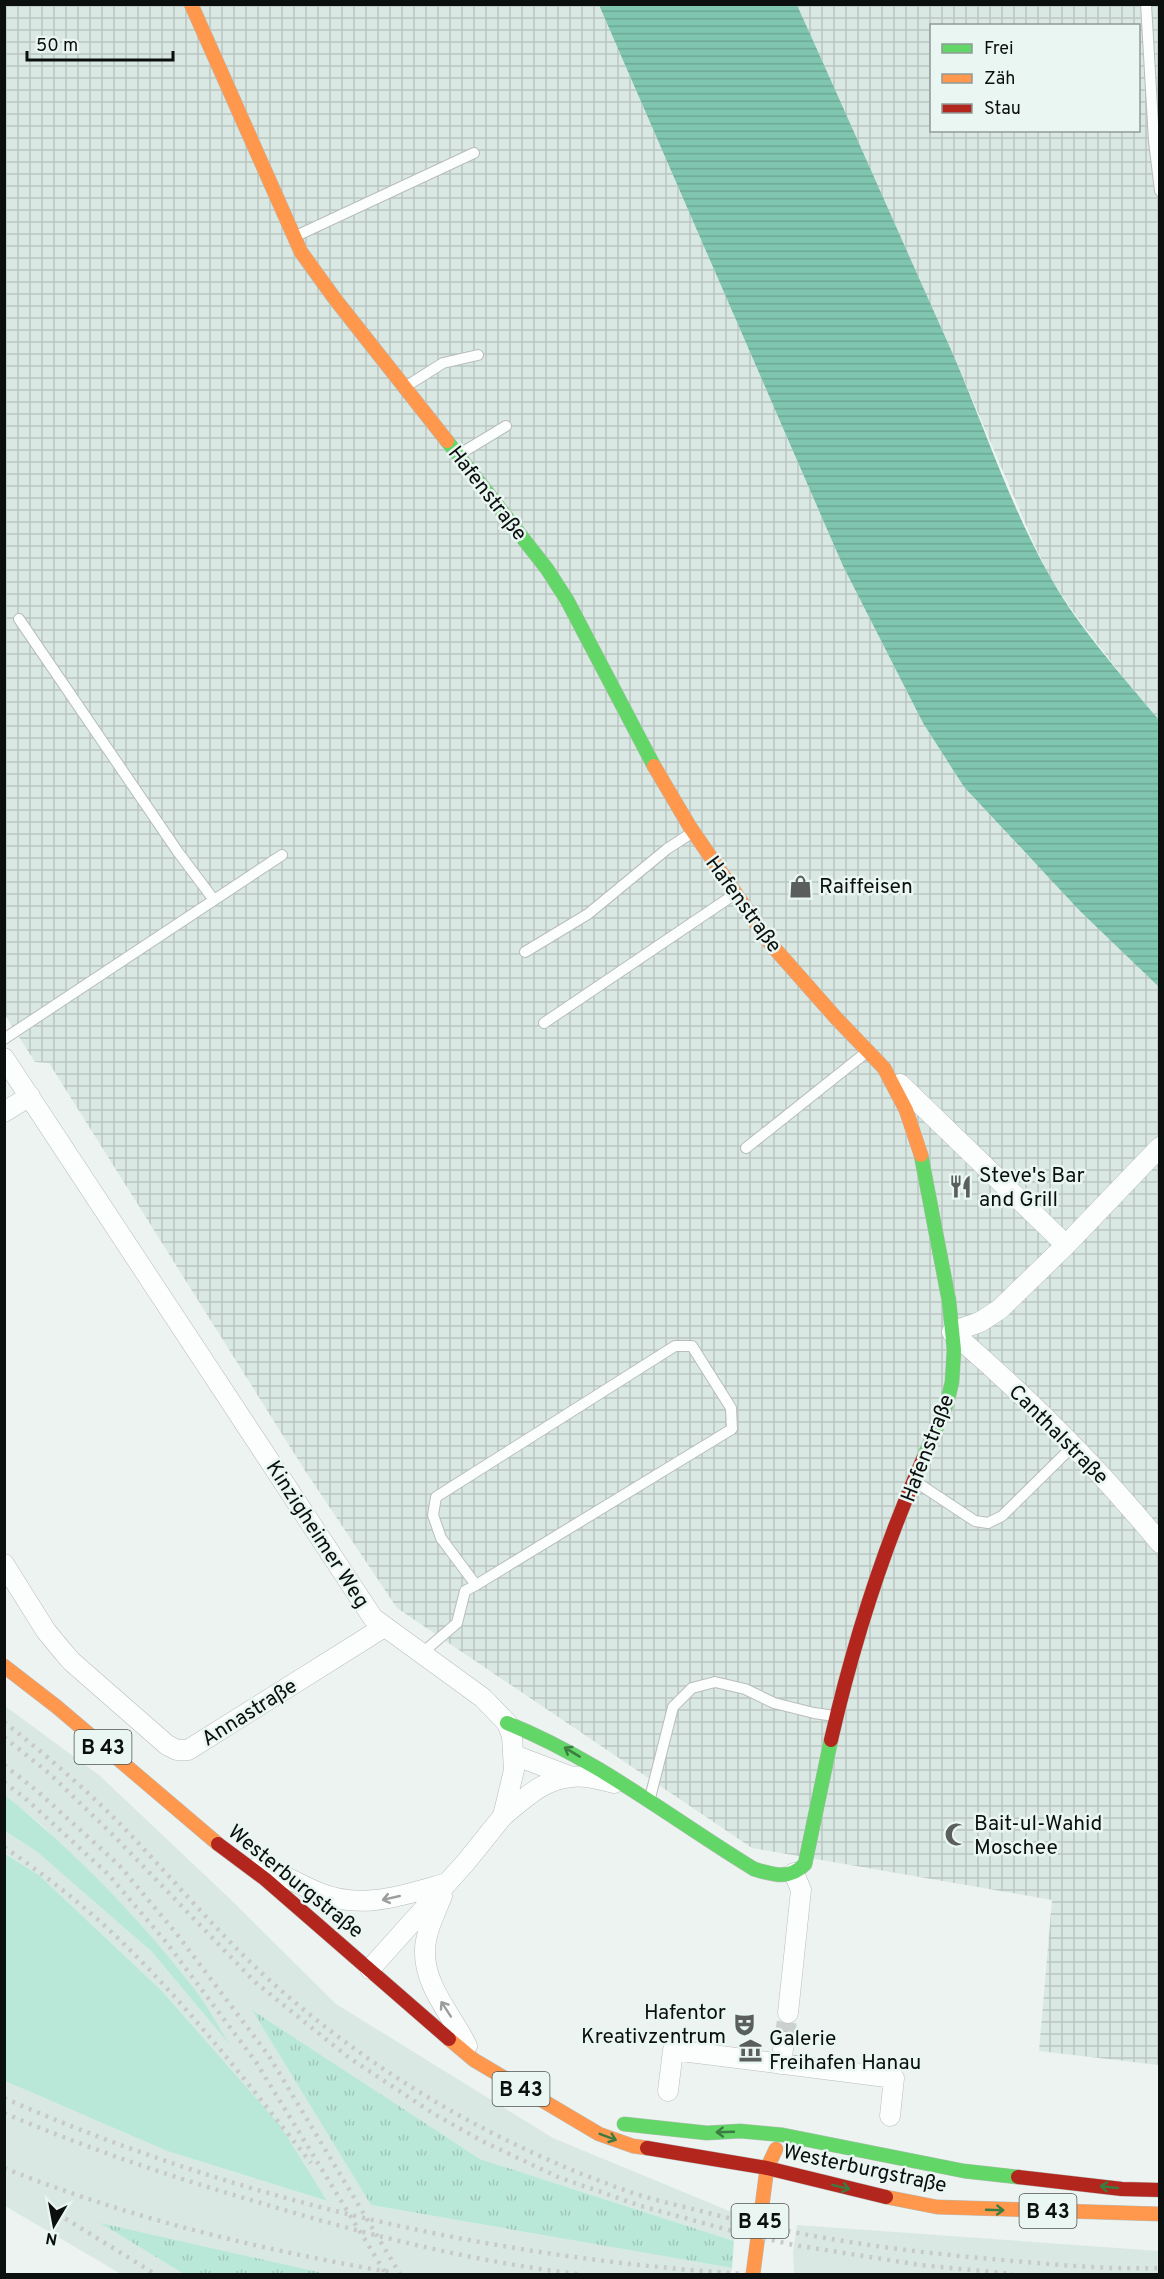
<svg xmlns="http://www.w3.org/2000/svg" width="1164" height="2279" font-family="Overpass,sans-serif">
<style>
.built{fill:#dae8e3}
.industrial{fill:url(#industrial-grid);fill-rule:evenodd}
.grass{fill:url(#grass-tufts)}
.garden{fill:#bae8d8}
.water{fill:url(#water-rules)}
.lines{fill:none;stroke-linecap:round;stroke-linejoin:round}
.street-tunnel{stroke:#cad1ce;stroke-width:20;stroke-dasharray:20 10;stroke-linecap:butt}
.lane-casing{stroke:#b8bdbb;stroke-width:12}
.street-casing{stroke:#b8bdbb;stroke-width:21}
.fast-casing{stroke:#b8bdbb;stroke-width:15}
.slow-casing{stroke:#b8bdbb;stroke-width:15}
.jam-casing{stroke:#b8bdbb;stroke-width:15}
.lane{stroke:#fcfdfd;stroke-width:10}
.street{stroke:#fcfdfd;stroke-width:20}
.fast{stroke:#63d668;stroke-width:14}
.slow{stroke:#ff974d;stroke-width:14}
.jam{stroke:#b3261e;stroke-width:14}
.rail{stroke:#c8caca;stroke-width:4.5;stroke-dasharray:3 6;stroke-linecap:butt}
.oneway{stroke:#3b7c40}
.oneway2{stroke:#9c9e9d}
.labels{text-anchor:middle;stroke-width:5;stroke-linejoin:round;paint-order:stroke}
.shield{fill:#e9f6f1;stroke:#4e5452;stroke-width:1.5}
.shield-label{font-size:20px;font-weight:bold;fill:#0b0f0e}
.street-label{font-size:21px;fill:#0b0f0e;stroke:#e9f6f1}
.poi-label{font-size:21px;fill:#0b0f0e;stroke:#e9f6f1;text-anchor:start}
</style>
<defs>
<pattern id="industrial-grid" width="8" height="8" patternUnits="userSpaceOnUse" patternTransform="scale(1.5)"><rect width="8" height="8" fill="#dae8e3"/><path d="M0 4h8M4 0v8" fill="none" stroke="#bac6c2"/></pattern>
<pattern id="grass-tufts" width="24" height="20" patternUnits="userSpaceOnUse" patternTransform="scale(1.5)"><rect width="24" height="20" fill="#bae8d8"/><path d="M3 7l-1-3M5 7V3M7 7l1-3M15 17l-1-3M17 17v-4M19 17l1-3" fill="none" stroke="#9fc6b8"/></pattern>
<pattern id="water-rules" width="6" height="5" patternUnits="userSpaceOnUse" patternTransform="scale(1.5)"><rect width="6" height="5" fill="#80c5af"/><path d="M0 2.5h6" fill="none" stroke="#6da895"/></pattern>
</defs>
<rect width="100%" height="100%" fill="#ecf3f0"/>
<path class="built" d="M5,1706L99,1775L228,1897L336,2004L553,2138L739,2215L734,2241L480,2159L253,2011L371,2205L732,2268L731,2274H328L102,2224L184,2274H121L5,2206V2081L167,2151L326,2201L280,2125L162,1991L39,1875L5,1853V1831L36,1851L151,1951L226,2040L194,1989L44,1827L5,1795Z
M797,2225L1159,2251V2274H794L793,2252Z"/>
<path class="industrial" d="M5,5H599L843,566L923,723L964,787L1026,854L1159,987V2065L1039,2051L1052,1900L752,1848L397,1608L304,1469L49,1063L35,1062L5,1015Z
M797,5H1159V720L1126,681L1077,617L1052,581L1035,546L965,382ZM932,26H1138V130H932Z"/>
<path class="grass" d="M252,2010L480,2159L734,2241L732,2268L371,2205Z
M100,2223L328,2274H184Z"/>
<path class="garden" d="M5,1795C74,1851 138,1917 193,1987C207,2005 218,2026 230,2045L151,1951L36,1851L5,1831Z
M4,1853L39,1875L162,1991L280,2125L327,2201L167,2151L5,2081Z"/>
<path class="water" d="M599,5H797C849,120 900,236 952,352C985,428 1011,509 1052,580C1079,628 1124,678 1159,720V987L1080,911L964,787L923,723L843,566Z"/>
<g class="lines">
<path class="street-tunnel" d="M784,2042L788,2013"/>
<defs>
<path id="lane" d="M1146,4L1154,141L1160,191
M296,236L474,153
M405,387L443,363L478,355
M458,455L506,426
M19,619L178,852L214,900
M525,952L588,914L667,849L693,832
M544,1023L735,894
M4,1039L282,855
M746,1148L868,1051
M916,1482L975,1521L988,1523L1002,1516L1072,1447
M421,1654L457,1623L465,1591L476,1585L732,1429L731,1408L692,1346H675L436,1497L433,1515L441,1538L476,1585
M650,1798L673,1707L692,1688L715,1682L745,1689L774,1703L814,1713L834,1716"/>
<path id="street" d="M4,1058L373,1618L483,1698L507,1723L512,1736L514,1770L503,1816L466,1862L370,1969
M900,1084L1066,1245
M4,1112L30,1096
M1160,1147L1066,1245L1000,1309L980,1322L952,1332C1026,1396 1098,1467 1160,1543
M4,1564L46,1631L60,1648L71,1661L167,1745L177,1750H188L384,1627
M514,1755L572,1777
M503,1816C524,1799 543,1779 572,1777C585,1775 601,1780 614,1783
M259,1866C281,1873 296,1883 317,1892C361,1911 404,1895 447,1883
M442,1896C435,1913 426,1931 425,1949C423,1985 452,2015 467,2046
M788,2013L801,1890L794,1873
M781,2064L784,2042
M668,2091L673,2050L894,2078L890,2116"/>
<path id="fast" d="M447,441L547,569L567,600L654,766
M921,1155L949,1301L954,1350L952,1382L947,1403L923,1459
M507,1723C597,1759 672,1819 754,1869C773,1875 790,1880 805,1864L831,1740
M624,2124L707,2133L740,2131L783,2135L964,2171L1018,2177"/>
<path id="slow" d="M191,4L301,252L335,299L447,441
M654,766L690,827L769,942L836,1018L884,1068L906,1110L921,1155
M4,1666L57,1707L218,1844
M449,2039L474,2060L599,2134L633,2146L647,2148
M886,2197L937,2207L1160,2214
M753,2274L767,2168L776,2149"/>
<path id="jam" d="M831,1740C853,1644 883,1549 923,1459
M218,1844L265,1879L449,2039
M647,2148L767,2168L886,2197
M1018,2177L1122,2189L1160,2190"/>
</defs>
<use href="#lane" class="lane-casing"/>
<use href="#street" class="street-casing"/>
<use href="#fast" class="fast-casing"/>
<use href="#slow" class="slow-casing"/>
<use href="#jam" class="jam-casing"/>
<use href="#lane" class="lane"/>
<use href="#street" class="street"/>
<use href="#fast" class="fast"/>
<use href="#slow" class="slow"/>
<use href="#jam" class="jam"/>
<path class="rail" d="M4,1722C46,1755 87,1790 124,1828C172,1878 216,1931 267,1978C372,2073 499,2147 633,2193C654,2200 676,2205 697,2210C791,2235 883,2249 980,2258C1039,2263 1100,2270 1160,2268
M4,1737L50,1774L113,1835L255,1982L348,2057L434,2114L484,2142L558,2177L641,2206L736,2232L794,2245L920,2265L1013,2274
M4,1765L36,1790L119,1865L176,1933L269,2056L400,2274
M4,1782L26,1799L108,1874L166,1942L256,2062L386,2274
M4,1847C39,1871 73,1897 105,1926C182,1997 246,2081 311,2163
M4,2098C238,2201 491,2258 745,2274
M4,2113C86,2148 169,2176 254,2201C360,2233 468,2261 578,2274
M4,2168C128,2218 258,2249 389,2272
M50,2209L155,2274"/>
</g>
<defs><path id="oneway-shaft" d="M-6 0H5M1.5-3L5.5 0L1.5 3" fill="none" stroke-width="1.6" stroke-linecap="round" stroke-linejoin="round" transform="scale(1.5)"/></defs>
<g class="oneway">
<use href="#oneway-shaft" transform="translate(572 1752) rotate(-149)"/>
<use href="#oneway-shaft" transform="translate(725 2132) rotate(178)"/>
<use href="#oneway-shaft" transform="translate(608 2137) rotate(21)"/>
<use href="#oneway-shaft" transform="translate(841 2187) rotate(14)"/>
<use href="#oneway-shaft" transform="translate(1109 2187) rotate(-174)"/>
<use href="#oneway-shaft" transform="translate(995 2210) rotate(2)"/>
</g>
<g class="oneway2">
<use href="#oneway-shaft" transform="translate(391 1898) rotate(167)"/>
<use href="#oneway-shaft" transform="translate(446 2009) rotate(-123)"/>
</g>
<defs>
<symbol id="shop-bare" viewBox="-9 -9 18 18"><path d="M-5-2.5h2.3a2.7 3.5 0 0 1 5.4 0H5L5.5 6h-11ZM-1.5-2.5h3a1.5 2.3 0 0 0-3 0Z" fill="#5a5f5d" stroke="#e9f6f1" stroke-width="2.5" paint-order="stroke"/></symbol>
<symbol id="restaurant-bare" viewBox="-9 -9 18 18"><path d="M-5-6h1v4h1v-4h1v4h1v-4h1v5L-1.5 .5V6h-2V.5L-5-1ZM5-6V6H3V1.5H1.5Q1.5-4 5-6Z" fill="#5a5f5d" stroke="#e9f6f1" stroke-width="2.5" paint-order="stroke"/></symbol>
<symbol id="mosque-bare" viewBox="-9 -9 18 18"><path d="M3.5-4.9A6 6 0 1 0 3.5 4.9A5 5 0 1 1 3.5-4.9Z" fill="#5a5f5d" stroke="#e9f6f1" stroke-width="2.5" paint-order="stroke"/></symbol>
<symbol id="theatre-bare" viewBox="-9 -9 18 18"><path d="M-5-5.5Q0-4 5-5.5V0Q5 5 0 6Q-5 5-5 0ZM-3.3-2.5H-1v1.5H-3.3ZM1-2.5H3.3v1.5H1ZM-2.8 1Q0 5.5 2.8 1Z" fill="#5a5f5d" stroke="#e9f6f1" stroke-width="2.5" paint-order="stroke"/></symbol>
<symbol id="museum-bare" viewBox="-9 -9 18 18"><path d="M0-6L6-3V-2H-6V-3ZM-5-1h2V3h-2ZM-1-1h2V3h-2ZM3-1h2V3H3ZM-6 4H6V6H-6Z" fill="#5a5f5d" stroke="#e9f6f1" stroke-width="2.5" paint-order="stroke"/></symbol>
</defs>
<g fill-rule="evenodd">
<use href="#shop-bare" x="784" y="870" width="33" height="33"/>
<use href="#restaurant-bare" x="944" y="1170" width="33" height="33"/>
<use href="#mosque-bare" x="940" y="1818" width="33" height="33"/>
<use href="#theatre-bare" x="728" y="2008" width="33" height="33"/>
<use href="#museum-bare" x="734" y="2034" width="33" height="33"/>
</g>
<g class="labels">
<g class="shield">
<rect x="74.5" y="1730" width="57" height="34" rx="4.5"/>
<rect x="492.5" y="2072" width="57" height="34" rx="4.5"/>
<rect x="1019.5" y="2194" width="57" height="34" rx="4.5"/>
<rect x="731.5" y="2204" width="57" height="34" rx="4.5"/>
</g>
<g class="shield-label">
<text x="103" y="1754">B 43</text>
<text x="521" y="2096">B 43</text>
<text x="1048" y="2218">B 43</text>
<text x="760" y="2228">B 45</text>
</g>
<g class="street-label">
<text transform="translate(488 493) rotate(52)" y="7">Hafenstraße</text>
<text transform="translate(744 904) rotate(54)" y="7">Hafenstraße</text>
<text transform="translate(1059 1434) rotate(45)" y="7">Canthalstraße</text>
<text transform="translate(927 1448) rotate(-69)" y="7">Hafenstraße</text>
<text transform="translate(318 1534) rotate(57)" y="7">Kinzigheimer Weg</text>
<text transform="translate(249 1712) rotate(-32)" y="7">Annastraße</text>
<text transform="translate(296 1881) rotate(39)" y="7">Westerburgstraße</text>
<text transform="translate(865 2168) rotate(12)" y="7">Westerburgstraße</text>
</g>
<g class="poi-label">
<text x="819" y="893">Raiffeisen</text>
<text x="979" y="1182">Steve's Bar<tspan x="979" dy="24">and Grill</tspan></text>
<text x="974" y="1830">Bait-ul-Wahid<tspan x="974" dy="24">Moschee</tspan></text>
<text x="726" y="2019" text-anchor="end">Hafentor<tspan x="726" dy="24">Kreativzentrum</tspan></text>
<text x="769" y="2045">Galerie<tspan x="769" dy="24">Freihafen Hanau</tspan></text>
</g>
</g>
<rect width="1164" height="2279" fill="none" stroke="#0b0f0e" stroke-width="12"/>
<rect x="930" y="24" width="210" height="108" fill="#e9f6f1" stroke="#909a96" stroke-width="1.5"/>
<rect x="942" y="44" width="30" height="9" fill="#63d668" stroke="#909a96" stroke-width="1.5"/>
<text x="984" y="54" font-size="18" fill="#0b0f0e">Frei</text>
<rect x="942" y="74" width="30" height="9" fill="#ff974d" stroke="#909a96" stroke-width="1.5"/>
<text x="984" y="84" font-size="18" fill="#0b0f0e">Zäh</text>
<rect x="942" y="104" width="30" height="9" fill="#b3261e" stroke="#909a96" stroke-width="1.5"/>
<text x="984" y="114" font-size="18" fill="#0b0f0e">Stau</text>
<g transform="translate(54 2225) rotate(190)" stroke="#e9f6f1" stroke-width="4.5" paint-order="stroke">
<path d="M0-4.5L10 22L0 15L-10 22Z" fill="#0b0f0e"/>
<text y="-9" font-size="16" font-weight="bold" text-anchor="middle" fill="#0b0f0e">N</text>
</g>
<path d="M27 51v9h146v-9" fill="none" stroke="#0b0f0e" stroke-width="3"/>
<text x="36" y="51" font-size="18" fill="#0b0f0e" stroke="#e9f6f1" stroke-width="4.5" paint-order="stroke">50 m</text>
</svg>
